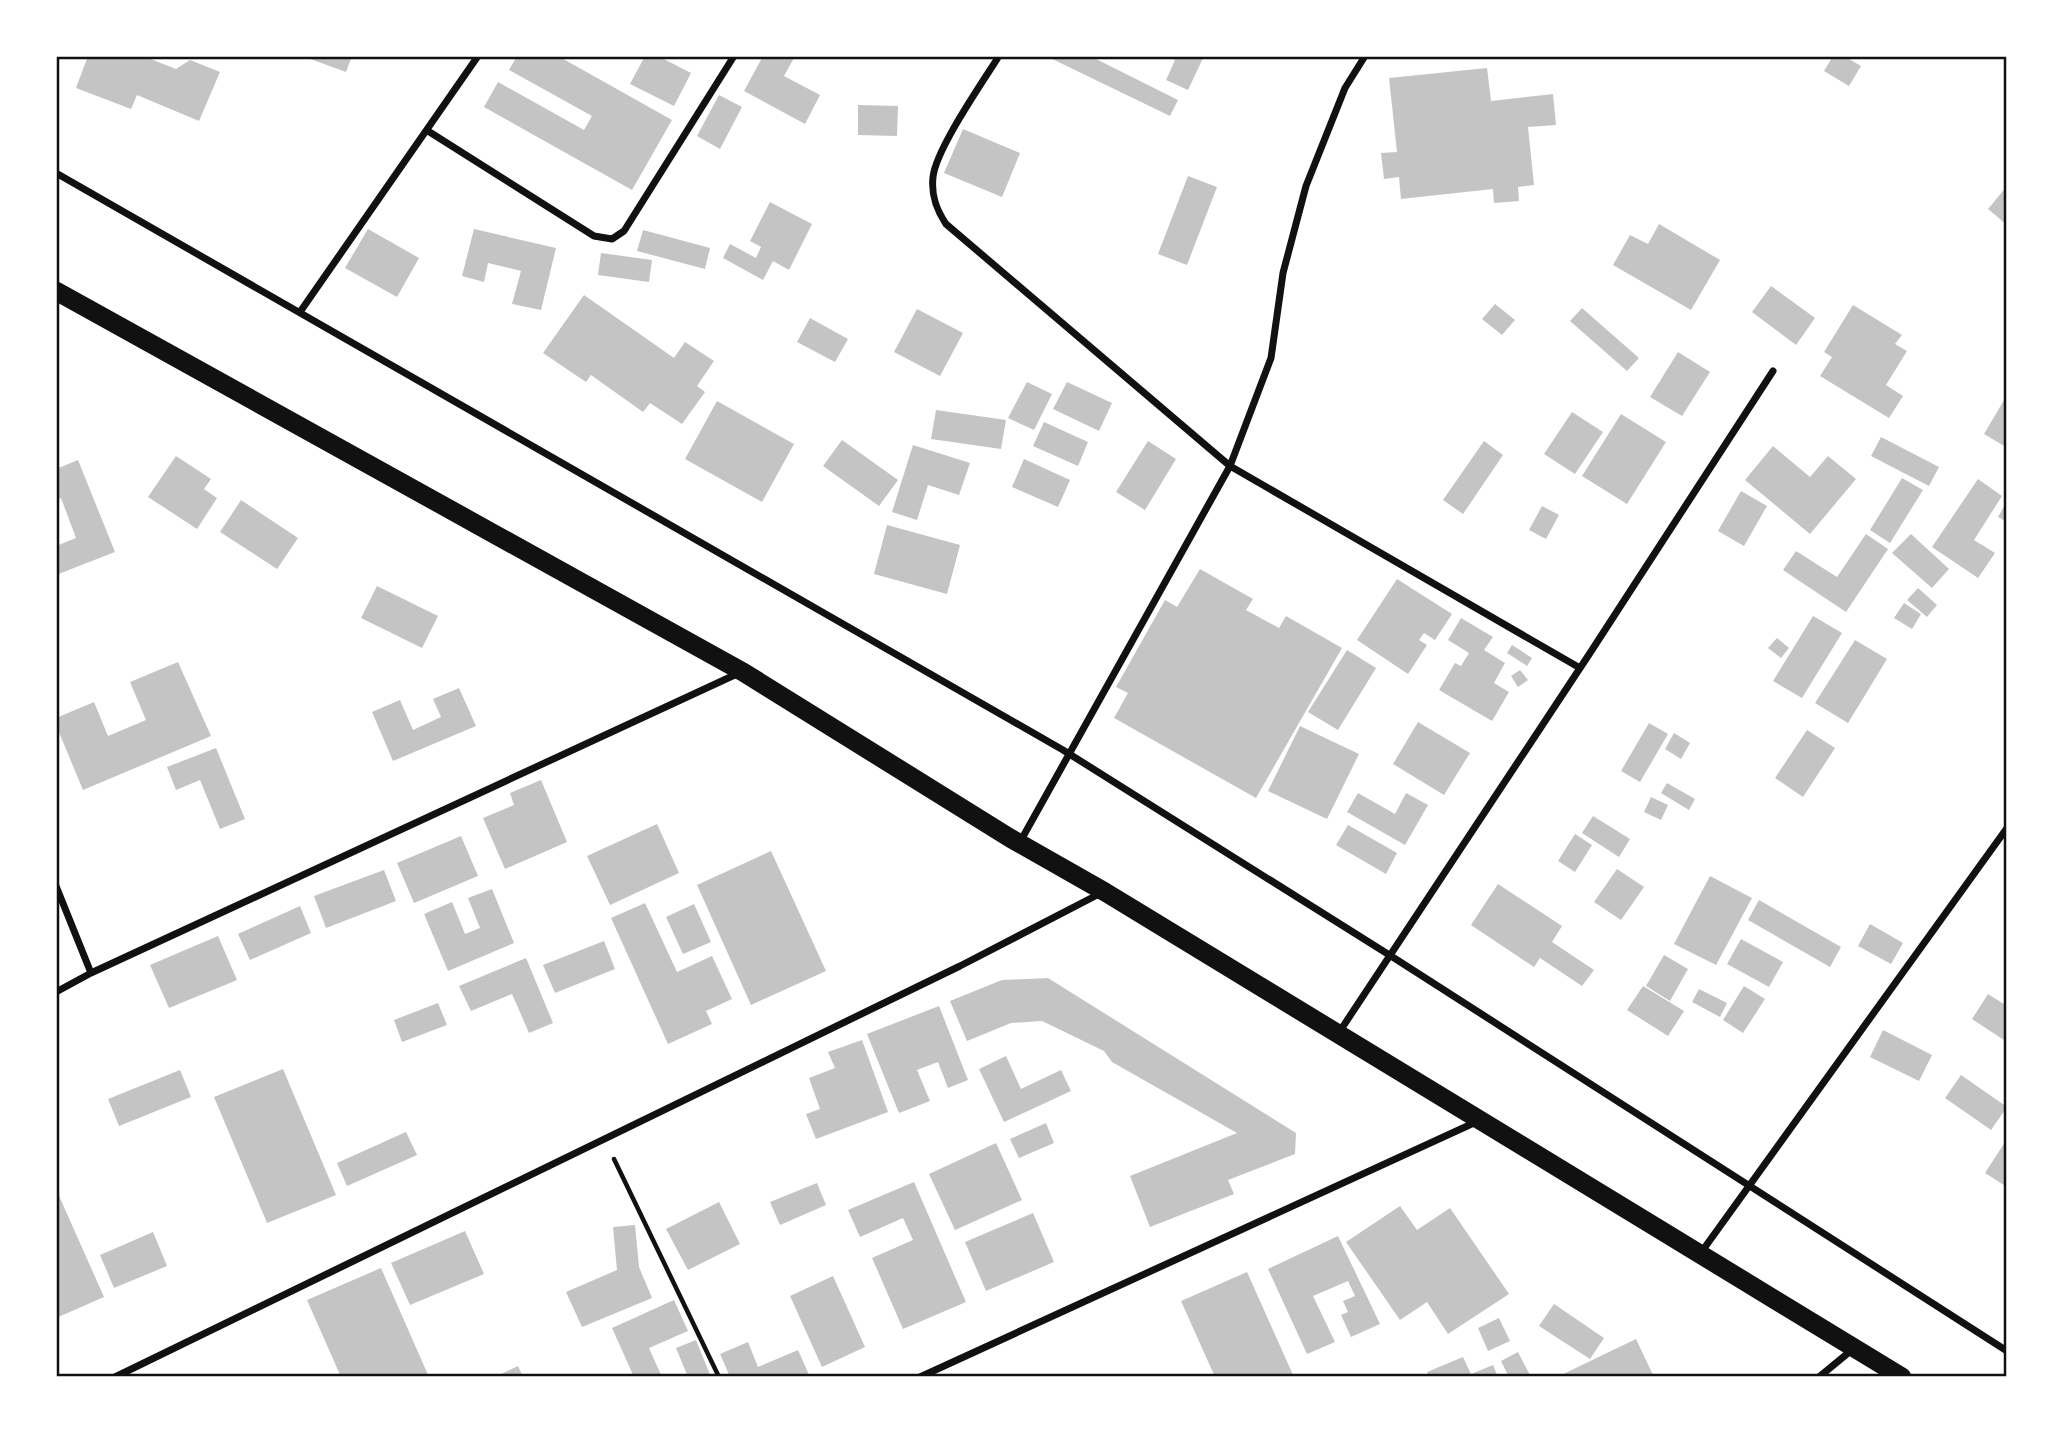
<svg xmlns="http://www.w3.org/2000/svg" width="2063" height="1433" font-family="'IBM Plex Serif',serif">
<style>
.building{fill:#c4c4c4}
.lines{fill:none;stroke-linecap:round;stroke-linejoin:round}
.path{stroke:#111;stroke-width:4.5}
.minor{stroke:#111;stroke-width:7}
.trunk{stroke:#111;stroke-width:19}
.neatline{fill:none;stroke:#111;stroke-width:2.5}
</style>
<rect width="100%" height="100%" fill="#fff"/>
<path class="building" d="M88,56H143L176,69L190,60L220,72L199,121L137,95L131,109L76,88Z
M302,56H352L346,72Z
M517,56H558L672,120L632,190L484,107L498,82L584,130L592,116L509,70Z
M645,56H658L691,73L674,106L630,84Z
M763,56H795L784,76L820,95L805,124L744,91Z
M1046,56H1090L1178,100L1170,116Z
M1167,56H1204L1188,90L1166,80L1175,60Z
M1833,56H1844L1861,66L1849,86L1824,71Z
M1487,68L1491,101L1553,94L1556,125L1528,127L1534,185L1518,187L1519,201L1494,203L1493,189L1401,199L1399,177L1384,179L1381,153L1397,152L1389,78Z
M719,95L742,107L720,149L697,136Z
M858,105L898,106L897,136L858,135Z
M963,129L1020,153L1002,197L944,173Z
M1188,176L1217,187L1187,265L1158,254Z
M2007,186V225L1988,209Z
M770,202L812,224L789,270L773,261L763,280L723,258L730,244L756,258L761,247L750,241Z
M1659,224L1720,260L1691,310L1613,265L1630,235L1648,244Z
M368,229L419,258L397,297L345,268Z
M474,229L556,248L541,310L512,304L521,271L488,263L484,282L462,276Z
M643,230L710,248L705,269L637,251Z
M601,253L652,260L649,282L598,275Z
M1771,286L1815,318L1796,345L1752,312Z
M584,295L674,358L685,342L714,361L697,386L705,392L682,424L650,403L643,412L591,375L586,382L543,353Z
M1495,304L1515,320L1502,335L1482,319Z
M1853,305L1902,335L1895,344L1907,351L1886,385L1903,396L1889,418L1820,376L1832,357L1824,352Z
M1582,308L1639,358L1627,371L1570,321Z
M917,309L963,333L940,376L894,352Z
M810,318L848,339L835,362L797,342Z
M1678,352L1710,372L1682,416L1650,397Z
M1027,382L1052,394L1034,430L1008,418Z
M1067,382L1112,403L1099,431L1053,409Z
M2007,395V445L2006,447L1984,434Z
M717,401L794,444L762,502L685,459Z
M936,410L1006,420L1001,449L931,439Z
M1572,412L1603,432L1575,474L1544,454Z
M1621,414L1666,442L1627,504L1582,476Z
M1044,422L1088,442L1078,466L1033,446Z
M1881,437L1939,467L1929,486L1871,456Z
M842,440L898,480L879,506L823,466Z
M1148,441L1176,459L1145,510L1116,492Z
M1484,441L1503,455L1463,514L1443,500Z
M913,445L970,463L959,495L928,485L917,520L892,512Z
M1773,446L1810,477L1828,456L1856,479L1810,534L1745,480Z
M176,456L211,479L204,489L217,498L197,529L148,497Z
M1024,459L1070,480L1058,507L1012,487Z
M78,460L115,552L56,575V546L76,538L61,498L56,500V469Z
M1902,478L1923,490L1890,543L1870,530Z
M1978,479L2002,496L1974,540L1995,553L1978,578L1932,547Z
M1741,491L1767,506L1744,546L1718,531Z
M241,500L298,538L277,569L220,532Z
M2007,501V522L1998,517Z
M1542,506L1559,515L1546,539L1529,530Z
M887,525L960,545L947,594L874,574Z
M1866,534L1888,549L1846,612L1783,570L1796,551L1837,577Z
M1911,534L1949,569L1932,588L1892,553Z
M1200,569L1253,599L1246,610L1279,628L1286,616L1342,648L1256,798L1114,718L1128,693L1116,687L1165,600L1177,607Z
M1397,579L1452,614L1435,640L1424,633L1419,640L1427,645L1408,674L1357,640Z
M377,586L438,616L422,648L361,618Z
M1918,588L1937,605L1927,617L1907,600Z
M1904,603L1921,614L1912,629L1894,618Z
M1813,616L1842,633L1802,698L1773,681Z
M1461,618L1493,637L1484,650L1505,663L1494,683L1509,692L1492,721L1439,690L1455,663L1461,666L1469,653L1448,640Z
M1777,638L1789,648L1781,658L1768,648Z
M1855,640L1887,659L1848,723L1815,703Z
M1512,645L1532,658L1527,666L1507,653Z
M1347,650L1376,668L1338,730L1308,712Z
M178,662L211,736L83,790L56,725V718L94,702L108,736L146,720L130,682Z
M1520,670L1528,680L1518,687L1511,676Z
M459,688L476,726L393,761L372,712L400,700L413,730L441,717L433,699Z
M1418,722L1470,753L1444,795L1393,764Z
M1649,723L1668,734L1640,782L1621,771Z
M1300,726L1359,754L1327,819L1268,791Z
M1807,730L1835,748L1803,797L1775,778Z
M1674,733L1690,743L1681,759L1665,749Z
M216,748L245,819L220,829L200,780L176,790L167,767Z
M541,780L567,842L505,869L483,818L514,805L510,793Z
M1667,783L1695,799L1689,810L1661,793Z
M1358,793L1395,814L1406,793L1428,805L1405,845L1347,812Z
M1651,797L1668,805L1661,820L1644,812Z
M1593,816L1630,839L1619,857L1582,833Z
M657,824L679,873L610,905L587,856Z
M1348,825L1397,853L1386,874L1336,845Z
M1575,834L1592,845L1575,872L1558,861Z
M461,836L478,876L414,903L397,863Z
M771,851L826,971L751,1005L697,885Z
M1617,869L1644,887L1621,920L1594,902Z
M384,870L396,901L326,928L314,896Z
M1710,876L1752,898L1716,965L1674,944Z
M1498,884L1562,926L1552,942L1594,970L1582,986L1540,958L1534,967L1471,925Z
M492,889L514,943L448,971L424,914L452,902L465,934L480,928L468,898Z
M1759,900L1841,947L1830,967L1748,920Z
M645,903L677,972L712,956L732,999L706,1011L712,1024L668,1044L611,918Z
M694,904L711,942L683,954L666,917Z
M300,906L311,933L250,960L238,934Z
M1870,924L1903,943L1891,964L1858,946Z
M218,936L237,980L169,1008L150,965Z
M1741,939L1783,962L1769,987L1727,964Z
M604,941L615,969L555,993L543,965Z
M1664,955L1688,969L1670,1001L1646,986Z
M526,958L553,1023L529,1033L512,994L471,1011L459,986Z
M1048,978L1296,1133L1295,1154L1228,1180L1234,1194L1150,1227L1130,1176L1237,1133L1112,1062L1104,1051L1042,1021L1011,1023L967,1041L950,1001L1002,980Z
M1643,986L1684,1011L1668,1036L1627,1010Z
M1744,986L1765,999L1743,1033L1723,1020Z
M1699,989L1727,1003L1720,1017L1692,1002Z
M1988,994L2007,1006V1042L1972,1019Z
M438,1003L447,1025L402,1042L394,1020Z
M939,1006L968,1080L948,1088L938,1062L917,1070L930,1101L899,1113L867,1034Z
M1883,1030L1932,1055L1919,1081L1870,1057Z
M862,1040L888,1112L816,1139L806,1114L820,1109L809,1078L835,1068L828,1052Z
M1006,1056L1021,1089L1061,1070L1071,1091L1004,1122L979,1069Z
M283,1069L336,1195L267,1223L214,1097Z
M180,1070L191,1097L119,1126L108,1099Z
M1961,1075L2007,1107L1991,1130L1945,1098Z
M1046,1123L1054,1143L1019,1158L1010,1139Z
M406,1132L417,1155L347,1186L337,1163Z
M2007,1139V1187L1985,1173Z
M996,1143L1022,1200L955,1230L929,1174Z
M914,1182L966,1302L903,1329L872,1258L913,1240L903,1218L860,1237L848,1210Z
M817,1183L826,1205L780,1225L770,1202Z
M56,1189L104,1297L56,1318Z
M719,1202L740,1244L688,1270L666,1229Z
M1400,1206L1417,1230L1450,1208L1509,1294L1448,1334L1427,1302L1400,1320L1346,1242Z
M1033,1213L1054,1262L986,1291L965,1242Z
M635,1225L639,1267L652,1298L582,1327L566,1292L617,1270L613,1227Z
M465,1231L484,1274L410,1305L391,1263Z
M153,1232L167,1266L114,1288L100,1255Z
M1338,1236L1380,1324L1351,1337L1341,1315L1348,1312L1343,1301L1355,1296L1348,1281L1313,1296L1335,1342L1307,1354L1268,1269Z
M381,1268L429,1377H341L307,1300Z
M1247,1272L1294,1377H1215L1181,1301Z
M833,1276L865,1347L822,1367L790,1296Z
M674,1300L688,1331L649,1348L662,1377H634L612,1328Z
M1554,1304L1604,1338L1590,1359L1539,1326Z
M1499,1318L1510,1341L1488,1351L1478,1328Z
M1636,1339L1654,1377H1557Z
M696,1340L711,1377H688L676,1348Z
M748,1342L758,1367L798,1350L810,1377H730L720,1354Z
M1518,1352L1531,1377H1509L1501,1361Z
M1463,1357L1471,1374L1493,1365L1498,1377H1429L1427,1372Z
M518,1366L523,1377H495Z"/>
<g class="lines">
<path class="path" d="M614,1159L719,1377"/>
<path class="minor" d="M999,56C982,83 936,149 933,177C931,195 936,209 946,224L1230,466L1580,668
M428,131L594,236L612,239L624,231L734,56
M56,173L1063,750L1391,956L2007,1351
M300,312L478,56
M1020,842L1230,466L1271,358L1283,273L1306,186L1345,88L1365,56
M56,886L91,973
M56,992L91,973L739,673
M1338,1034L1590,653L1773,371
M1700,1254L2007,828
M115,1377L960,966L1101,893
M920,1377L1476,1122
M1819,1377L1853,1349"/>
<path class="trunk" d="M56,291L743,672L1010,838L1105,892L1902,1377"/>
</g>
<rect width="2063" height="1433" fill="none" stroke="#ffffff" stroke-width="116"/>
<rect x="58" y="58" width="1947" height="1317" class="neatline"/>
</svg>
